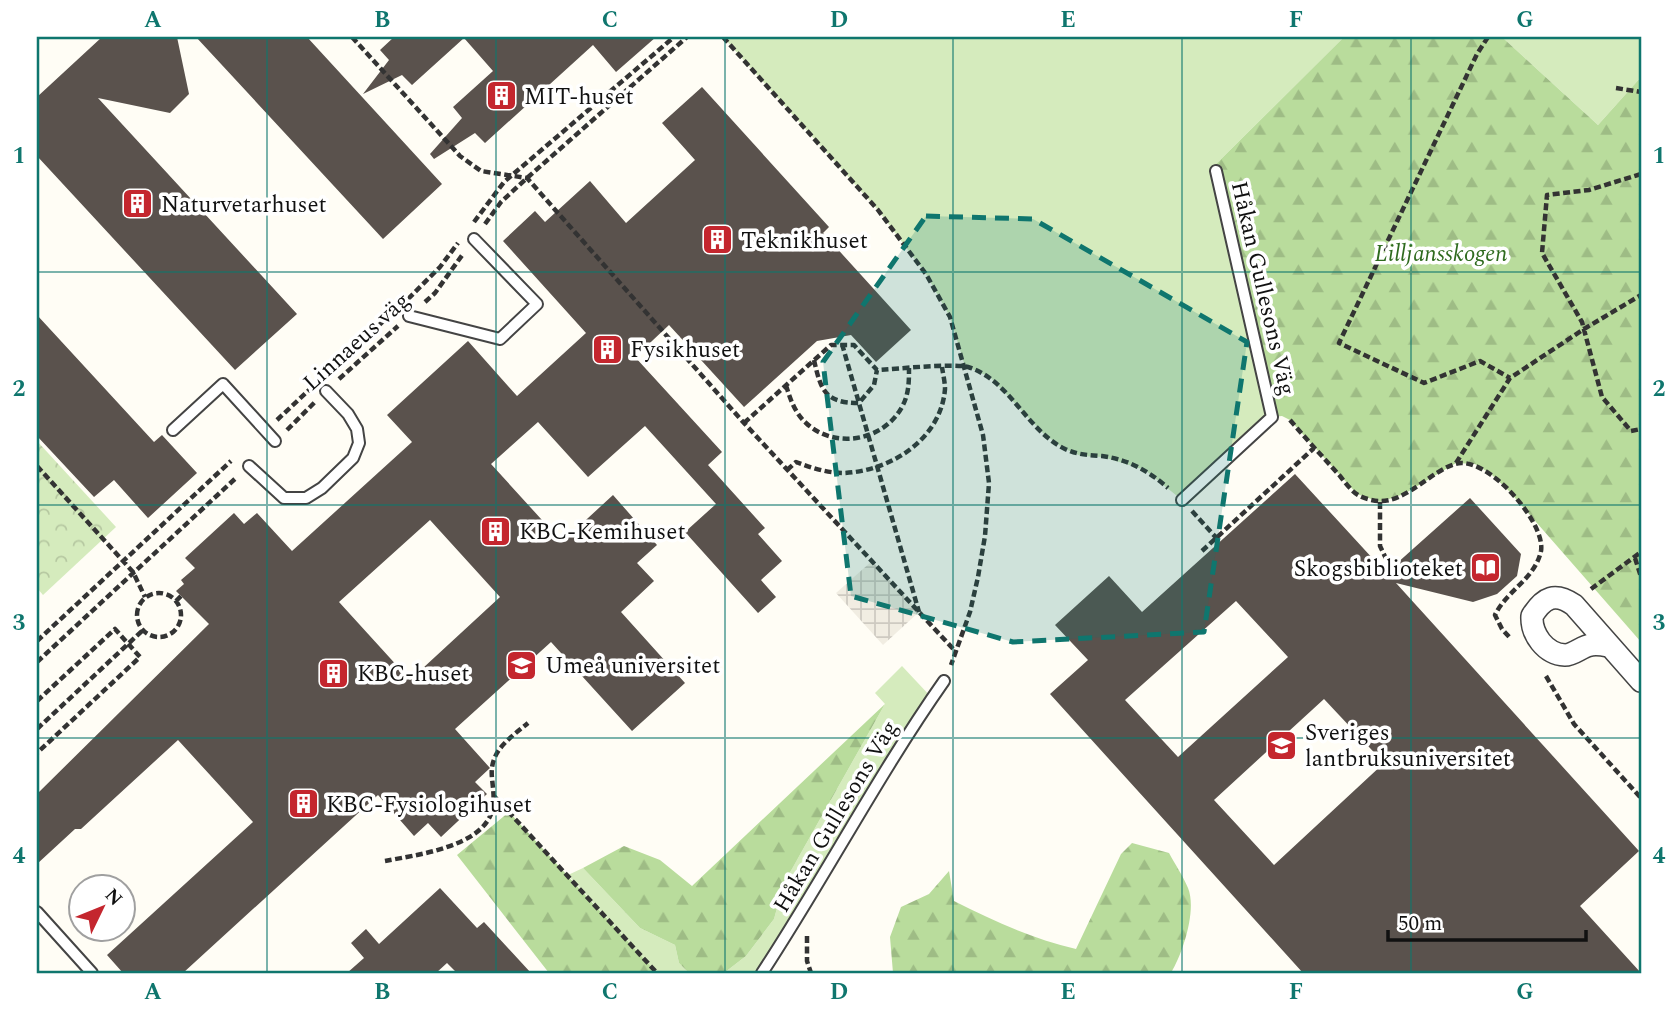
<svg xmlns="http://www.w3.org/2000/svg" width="1678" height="1010" font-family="Spectral,serif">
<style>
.grass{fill:#d5ebbd}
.forest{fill:url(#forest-firs)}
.park{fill:url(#park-crowns)}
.plaza{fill:url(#plaza-grid)}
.building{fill:#5a524d;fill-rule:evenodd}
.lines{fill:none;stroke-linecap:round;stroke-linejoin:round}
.lane-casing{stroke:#444;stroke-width:14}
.street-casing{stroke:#444;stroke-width:24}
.path{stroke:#333;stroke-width:4.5;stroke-dasharray:7 3.5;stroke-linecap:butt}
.lane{stroke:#fff;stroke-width:10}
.street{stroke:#fff;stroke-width:21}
.marked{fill:#0f766e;fill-opacity:0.2;stroke:#0f766e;stroke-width:5;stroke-dasharray:14 9;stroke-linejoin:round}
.grid{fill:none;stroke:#0f766e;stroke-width:2;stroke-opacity:0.55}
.labels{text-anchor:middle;stroke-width:7;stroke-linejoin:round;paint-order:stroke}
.poi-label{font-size:23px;fill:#111;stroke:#fff;text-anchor:start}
.park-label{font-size:23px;font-style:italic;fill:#2f6b1f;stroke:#fff}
.street-label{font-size:23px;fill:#111;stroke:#fff}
.neatline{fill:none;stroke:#0f766e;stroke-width:2.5}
.grid-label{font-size:23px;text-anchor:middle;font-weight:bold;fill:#0f766e}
</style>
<defs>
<pattern id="forest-firs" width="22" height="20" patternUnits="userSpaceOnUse" patternTransform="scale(1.75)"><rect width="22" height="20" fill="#b9dc9c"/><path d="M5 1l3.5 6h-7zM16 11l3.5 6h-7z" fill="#9ebc85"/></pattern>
<pattern id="park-crowns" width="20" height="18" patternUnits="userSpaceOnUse" patternTransform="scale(1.75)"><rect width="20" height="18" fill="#d5ebbd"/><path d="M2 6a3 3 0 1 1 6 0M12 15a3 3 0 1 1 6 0" fill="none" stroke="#b6c8a1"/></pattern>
<pattern id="plaza-grid" width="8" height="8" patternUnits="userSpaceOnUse" patternTransform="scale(1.75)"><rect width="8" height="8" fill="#f1ede2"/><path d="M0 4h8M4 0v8" fill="none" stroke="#cecac1"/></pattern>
</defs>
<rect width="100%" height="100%" fill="#fffdf5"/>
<path class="grass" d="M723,37H1344L1215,165L1272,417L1182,500L1145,470L1103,457L1081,456L1063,448L1044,434L990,377L965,366L950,317L926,274L878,210Z
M1502,37H1641V77L1598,125Z
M902,666L932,698L762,973H724L746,956L774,919L784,883L885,704L875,693Z
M583,868L640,928L675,945L679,963L689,973H657L568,875Z"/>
<path class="forest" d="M1344,37H1502L1598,125L1641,77V642L1509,491L1491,474L1475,464L1456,463L1404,494L1380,502L1357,494L1290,420L1282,416L1272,417L1215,165Z
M885,704L784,883L774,919L746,956L724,973H689L679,963L675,945L640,928L583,868L624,846L660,860L692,886Z
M509,812L657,973H549L457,855Z
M1132,843L1169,853C1175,864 1183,876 1188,888C1197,910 1183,953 1171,973H893L890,937L901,907L929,894L949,871L954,901C994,921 1032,939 1076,949L1121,854Z"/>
<path class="park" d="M37,441L116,527L43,595L37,588Z"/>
<path class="plaza" d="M872,561L919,612L883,645L836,593Z"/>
<path class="building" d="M102,37H177L189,94L170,113L98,98L297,314L235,370L37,156V97Z
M196,37H307L442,184L383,239Z
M394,37H656L616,72L593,45L485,143L475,133L434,159L430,154L462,118L453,107L493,71L464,38L412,85L402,75L363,94L389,60L380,50Z
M702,87L829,227L823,233L911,330L876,362L851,335L817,341L744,407L669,325L635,357L722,452L708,465L765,528L758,534L782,561L761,580L776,597L758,613L685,532L716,504L645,426L588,477L538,422L491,464L562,542L613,495L657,545L637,563L654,581L621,612L685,683L632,731L551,642L455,729L490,768L475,782L487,794L441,837L428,823L414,836L378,795L183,973H123L107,955L253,822L178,740L81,829H75L37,864V794L209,624L176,591L184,584L181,580L195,568L185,558L234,513L244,524L257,513L292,551L412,442L387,415L468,341L517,396L586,333L503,241L535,211L545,222L590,181L626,223L695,160L662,123ZM430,520L500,597L410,680L339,602Z
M37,315L154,442L162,435L197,473L148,518L114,480L94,497L37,436Z
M1295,474L1386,573L1470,498L1521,554L1517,576L1497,594L1473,602L1396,583L1639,851L1580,906L1641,973H1303L1050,694L1088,660L1055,625L1109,576L1142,612ZM1236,601L1288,657L1178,757L1125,700ZM1324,699L1384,763L1274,865L1214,800Z
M440,888L477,928L484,922L531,973H457L447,963L436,973H347L364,958L351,943L366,929L379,944Z"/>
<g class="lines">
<defs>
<path id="lane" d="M409,316L500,339L537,304L474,239
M173,430L223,384L275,441
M249,466L284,498H306L322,488L353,458L359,443L357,429L348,414L326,391
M1182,500L1272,417L1216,171
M37,912L92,973
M762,973C825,877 878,775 944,681"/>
<path id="street" d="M1608,646C1603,645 1596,644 1591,645C1582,646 1574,655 1565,655C1545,654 1531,634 1532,616C1544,597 1555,592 1574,605L1641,681"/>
</defs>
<use href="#lane" class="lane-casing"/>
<use href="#street" class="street-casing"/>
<path class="path" d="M352,37L460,156L481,171L527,178L744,423L956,652
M723,37L878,210L926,274L950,317L983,435L989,483L985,536L978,577L970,612L951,665
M1488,37L1477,54L1339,343L1424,383L1480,361L1510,378
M1616,88L1641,92
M1641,174L1589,190L1547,195L1542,253L1582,322L1602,397L1631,431L1641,429
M474,222L504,182L674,37
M485,224L501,202L527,178L687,37
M408,299L440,267L458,243
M425,302L435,293L463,254
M842,344L919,612
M814,360C821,391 825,403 859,403L874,385L877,370
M326,375L391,314
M339,379L398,326
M786,385C790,399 795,413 806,423C835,450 885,441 903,405C909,393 909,381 909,368
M277,420L309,390
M1290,420C1306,439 1323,457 1340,476C1345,482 1351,491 1358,495C1363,498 1373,501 1379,501C1405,503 1431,471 1455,464C1486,454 1546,522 1541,551C1535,579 1507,590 1495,615L1502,629L1511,639
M744,423L831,345H854L877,370C896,369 953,363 968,367C1010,380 1026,430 1065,449C1078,455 1088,455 1102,456C1127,459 1149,471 1168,488
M287,430L315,402
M1456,463L1510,378L1584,329L1641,295
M37,466L133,572L145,597
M787,470L796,462C812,468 827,473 844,473C891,471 941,439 945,389C945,382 943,374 942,367
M1380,502V546L1391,569
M1192,511L1220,542
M1202,551L1314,448
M1635,558L1641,577
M1591,589L1641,552
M137 615a22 22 0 1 1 44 0a22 22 0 1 1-44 0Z
M176,601L181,596
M37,641L231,461
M37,662L237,477
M1546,676L1574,724L1641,798
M37,701L115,629L140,657L37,753
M37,729L143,630
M494,796L657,973
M385,861C416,855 482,847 492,811C495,800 493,789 492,778C489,751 509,739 528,723
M807,936V961L811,973"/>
<use href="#lane" class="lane"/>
<use href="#street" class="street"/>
</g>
<path class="marked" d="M926,216L1033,219L1247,342L1204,632L1013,642L851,596L823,362Z"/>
<path class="grid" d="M267,37V973M496,37V973M725,37V973M953,37V973M1182,37V973M1411,37V973M37,272H1641M37,505H1641M37,738H1641"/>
<defs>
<symbol id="building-square" viewBox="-11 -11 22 22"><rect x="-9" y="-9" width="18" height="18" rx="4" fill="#c4262e" stroke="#fff"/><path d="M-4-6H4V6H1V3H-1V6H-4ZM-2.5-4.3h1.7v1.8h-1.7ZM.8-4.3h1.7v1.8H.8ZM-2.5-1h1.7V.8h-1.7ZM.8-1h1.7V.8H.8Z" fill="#fff"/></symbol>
<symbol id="library-square" viewBox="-11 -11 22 22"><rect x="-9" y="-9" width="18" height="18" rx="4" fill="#c4262e" stroke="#fff"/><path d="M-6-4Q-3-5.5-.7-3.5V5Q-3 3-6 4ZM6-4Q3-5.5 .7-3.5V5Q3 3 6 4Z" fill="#fff"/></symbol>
<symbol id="university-square" viewBox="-11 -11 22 22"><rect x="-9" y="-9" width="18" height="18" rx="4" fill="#c4262e" stroke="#fff"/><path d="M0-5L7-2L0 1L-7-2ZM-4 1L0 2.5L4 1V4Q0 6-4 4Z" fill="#fff"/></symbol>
</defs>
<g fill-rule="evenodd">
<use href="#building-square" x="484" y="78" width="35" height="35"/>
<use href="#building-square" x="120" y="186" width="35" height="35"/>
<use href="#building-square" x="700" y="222" width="35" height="35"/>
<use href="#building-square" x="590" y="332" width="35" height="35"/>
<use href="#building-square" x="478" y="514" width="35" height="35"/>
<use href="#library-square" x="1468" y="550" width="35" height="35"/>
<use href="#university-square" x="504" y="648" width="35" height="35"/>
<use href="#building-square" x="316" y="656" width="35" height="35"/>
<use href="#university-square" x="1264" y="728" width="35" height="35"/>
<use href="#building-square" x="286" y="786" width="35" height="35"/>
</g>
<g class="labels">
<g class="poi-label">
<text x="524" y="104">MIT-huset</text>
<text x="161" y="212">Naturvetarhuset</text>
<text x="741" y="248">Teknikhuset</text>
<text x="630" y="357">Fysikhuset</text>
<text x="519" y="539">KBC-Kemihuset</text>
<text x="1463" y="576" text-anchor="end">Skogsbiblioteket</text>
<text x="545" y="673">Umeå universitet</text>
<text x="357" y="681">KBC-huset</text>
<text x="1305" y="740">Sveriges<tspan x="1305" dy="26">lantbruksuniversitet</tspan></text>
<text x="326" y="812">KBC-Fysiologihuset</text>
</g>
<g class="park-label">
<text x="1441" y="261">Lilljansskogen</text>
</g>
<g class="street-label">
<text transform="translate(1264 288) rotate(77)" y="8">Håkan Gullesons Väg</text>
<text transform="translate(356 341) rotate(-42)" y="8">Linnaeus väg</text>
<text transform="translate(835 816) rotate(-59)" y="8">Håkan Gullesons Väg</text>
</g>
</g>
<rect width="1678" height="1010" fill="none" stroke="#ffffff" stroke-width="77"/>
<g transform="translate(102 908) rotate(47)"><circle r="33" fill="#ffffff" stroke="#a0a0a0" stroke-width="2"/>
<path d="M0-5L12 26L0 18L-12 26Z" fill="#c4262e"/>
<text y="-10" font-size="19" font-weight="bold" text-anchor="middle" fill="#111111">N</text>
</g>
<path d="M1388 930v10h198v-10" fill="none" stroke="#111111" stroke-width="3.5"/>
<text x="1398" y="930" font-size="21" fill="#111111" stroke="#ffffff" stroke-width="5" paint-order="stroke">50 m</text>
<rect x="38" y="38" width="1602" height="934" class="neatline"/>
<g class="grid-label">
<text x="153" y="27">A</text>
<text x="382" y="27">B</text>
<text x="610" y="27">C</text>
<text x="839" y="27">D</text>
<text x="1068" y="27">E</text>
<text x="1296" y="27">F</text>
<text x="1525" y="27">G</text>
<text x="19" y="163">1</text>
<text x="1659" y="163">1</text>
<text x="19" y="396">2</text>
<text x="1659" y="396">2</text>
<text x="19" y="630">3</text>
<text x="1659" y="630">3</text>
<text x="19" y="863">4</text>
<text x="1659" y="863">4</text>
<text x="153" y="999">A</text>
<text x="382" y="999">B</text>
<text x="610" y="999">C</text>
<text x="839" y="999">D</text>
<text x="1068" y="999">E</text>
<text x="1296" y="999">F</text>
<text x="1525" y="999">G</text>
</g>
</svg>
